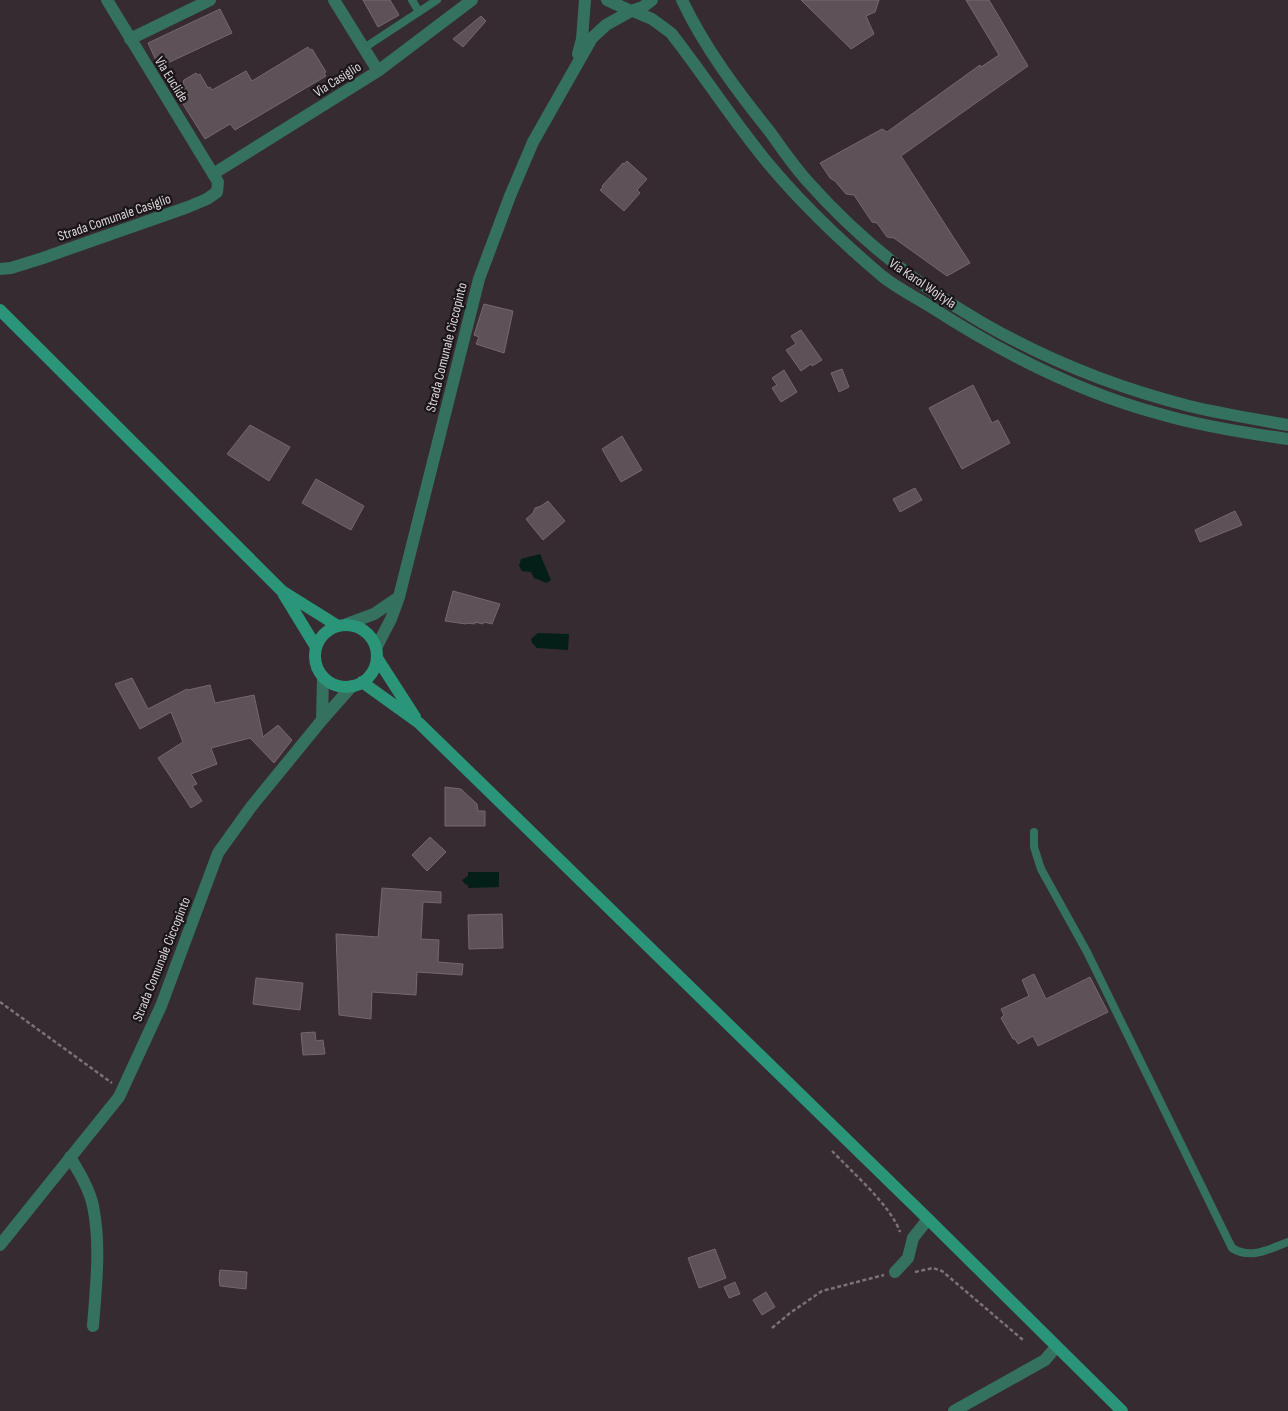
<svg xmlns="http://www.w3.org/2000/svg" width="1288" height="1411" font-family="'Sofia Sans Condensed',sans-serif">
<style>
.water{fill:#031f17}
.building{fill:#5e5258;stroke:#75686f}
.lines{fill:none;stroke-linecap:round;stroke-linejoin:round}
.path{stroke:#7b7176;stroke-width:2.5;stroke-dasharray:4 2.5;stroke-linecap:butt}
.service{stroke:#35715f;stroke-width:8}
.minor{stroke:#35715f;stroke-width:12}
.tertiary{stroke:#35715f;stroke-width:12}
.secondary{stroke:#2a9579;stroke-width:12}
.labels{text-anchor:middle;stroke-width:4.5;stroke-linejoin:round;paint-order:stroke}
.street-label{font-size:14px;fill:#ded7da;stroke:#1a1518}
</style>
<rect width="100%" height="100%" fill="#362b31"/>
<path class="water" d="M540,554L551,580L547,583L534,578L531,572L522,571L519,566L521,559Z
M538,633L569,634L568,650L537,648L532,643L531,639Z
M468,872H499V887L468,888V885L465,884L462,880L468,876Z"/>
<path class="building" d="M363,0H390L399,15L378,27Z
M801,0H879L875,12L866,16L874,34L851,49Z
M966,0H989L1028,66L901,156L970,263L947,276L894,238L887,237L877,223L872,222L854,195L846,194L835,181L830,178L820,163L882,129L887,132L980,65L981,67L999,55Z
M220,9L232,33L159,67L148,43Z
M481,16L486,21L463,47L453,39Z
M308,47L310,50L312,49L326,72L324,73L326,76L235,130L230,124L205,139L176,93L178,91L177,88L184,84L183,82L184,80L196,73L198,75L200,74L208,88L210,87L212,90L246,71L252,81Z
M627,161L647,179L637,190L640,193L624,211L600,190L603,187L602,186L623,163L624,164Z
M484,304L513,311L504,353L476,344L479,337L474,335Z
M801,330L822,360L812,366L811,364L801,371L786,350L796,344L791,336Z
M842,369L849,387L839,392L831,373Z
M784,370L797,392L781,402L772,388L777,385L772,378Z
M973,385L992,423L998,420L1010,443L962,469L929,408Z
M250,425L290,447L269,481L227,454Z
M622,436L642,470L621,482L602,449Z
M316,479L364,506L351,530L302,503Z
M915,488L922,500L900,512L893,499Z
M548,501L565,521L543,540L526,519L533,513L535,508L541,506Z
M1235,511L1242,525L1200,542L1195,530Z
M453,591L500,604L492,624L484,622L483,624L475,622V624L466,623V624L445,621Z
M132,678L148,709L187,689L188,690L210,685L215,703L254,695L263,737L278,725L292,740L274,763L250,738L211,748L217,764L191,774L197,784L192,786L202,801L191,808L158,758L183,742L171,712L140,729L115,684Z
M445,787L461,789L477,804L478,811H485V826H445Z
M430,837L446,852L427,871L412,855Z
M382,888L441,892V903L423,902L421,939L439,940L438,962L463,964L462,975L417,972L416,995L372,992L371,1019L339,1015L336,934L378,937Z
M502,914L503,948L469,949L468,915Z
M1034,974L1046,999L1090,977L1108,1012L1038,1046L1033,1036L1018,1044L1015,1039H1013L1001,1018L1004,1015L1001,1009L1029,996L1022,980Z
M256,978L303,983L300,1010L253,1004Z
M315,1032L316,1041L323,1040L325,1054L303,1055L301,1033Z
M715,1249L726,1278L699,1288L688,1258Z
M220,1270L247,1272L246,1289L220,1286L219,1279Z
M735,1282L740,1294L729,1298L724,1287Z
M766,1292L775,1307L762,1315L753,1300Z"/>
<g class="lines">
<path class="path" d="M0,1002L112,1083
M832,1151C852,1172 891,1206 900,1232
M915,1272L933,1268L942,1271L1023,1340
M772,1328L790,1313L822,1291L884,1275"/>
<path class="service" d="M412,0L419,12
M364,48L437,0
M1034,832V847L1041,869L1087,952L1232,1248C1251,1260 1269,1249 1288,1242"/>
<path class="minor" d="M334,0L378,71
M130,39L210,0
M578,54L582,39L585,0
M213,174L378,71L472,0
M0,269L11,268L43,258L188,207L207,199L217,192L218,182L107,0
M347,624L374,614L399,597
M376,648L391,619L399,597L479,279L510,196L533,142L592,38L606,25L631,11
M322,720L323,677
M70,1157C79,1172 89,1188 93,1206C101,1245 96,1286 93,1326
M0,1245L119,1097L161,1006L218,853L251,807L322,720L352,686
M895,1272L908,1258L913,1238L928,1219
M954,1411L1045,1360L1056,1347"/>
<path class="tertiary" d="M607,0L631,11L643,7L652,0
M682,0C704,47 738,92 770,132C783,150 795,168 810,184C909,295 1046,370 1189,406C1222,414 1255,419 1288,425
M633,11L652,19L671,33C704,75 733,121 767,162C801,203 842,242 882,276C897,288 915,297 931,307C1002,353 1078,392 1160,414C1201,426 1245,433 1288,439"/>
<path class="secondary" d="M0,310L282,591L338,626
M283,593L316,647
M315 656a31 31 0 1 1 62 0a31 31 0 1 1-62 0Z
M377,658L415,717
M362,682L419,723L928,1219L1122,1411"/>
</g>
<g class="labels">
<g class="street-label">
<text transform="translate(172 79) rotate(58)" y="5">Via Euclide</text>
<text transform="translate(337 79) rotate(-32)" y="5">Via Casiglio</text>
<text transform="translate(114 217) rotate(-19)" y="5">Strada Comunale Casiglio</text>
<text transform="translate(923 283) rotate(34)" y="5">Via Karol Wojtyla</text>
<text transform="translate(446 347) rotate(-76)" y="5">Strada Comunale Ciccopinto</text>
<text transform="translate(161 959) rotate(-68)" y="5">Strada Comunale Ciccopinto</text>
</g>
</g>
</svg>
